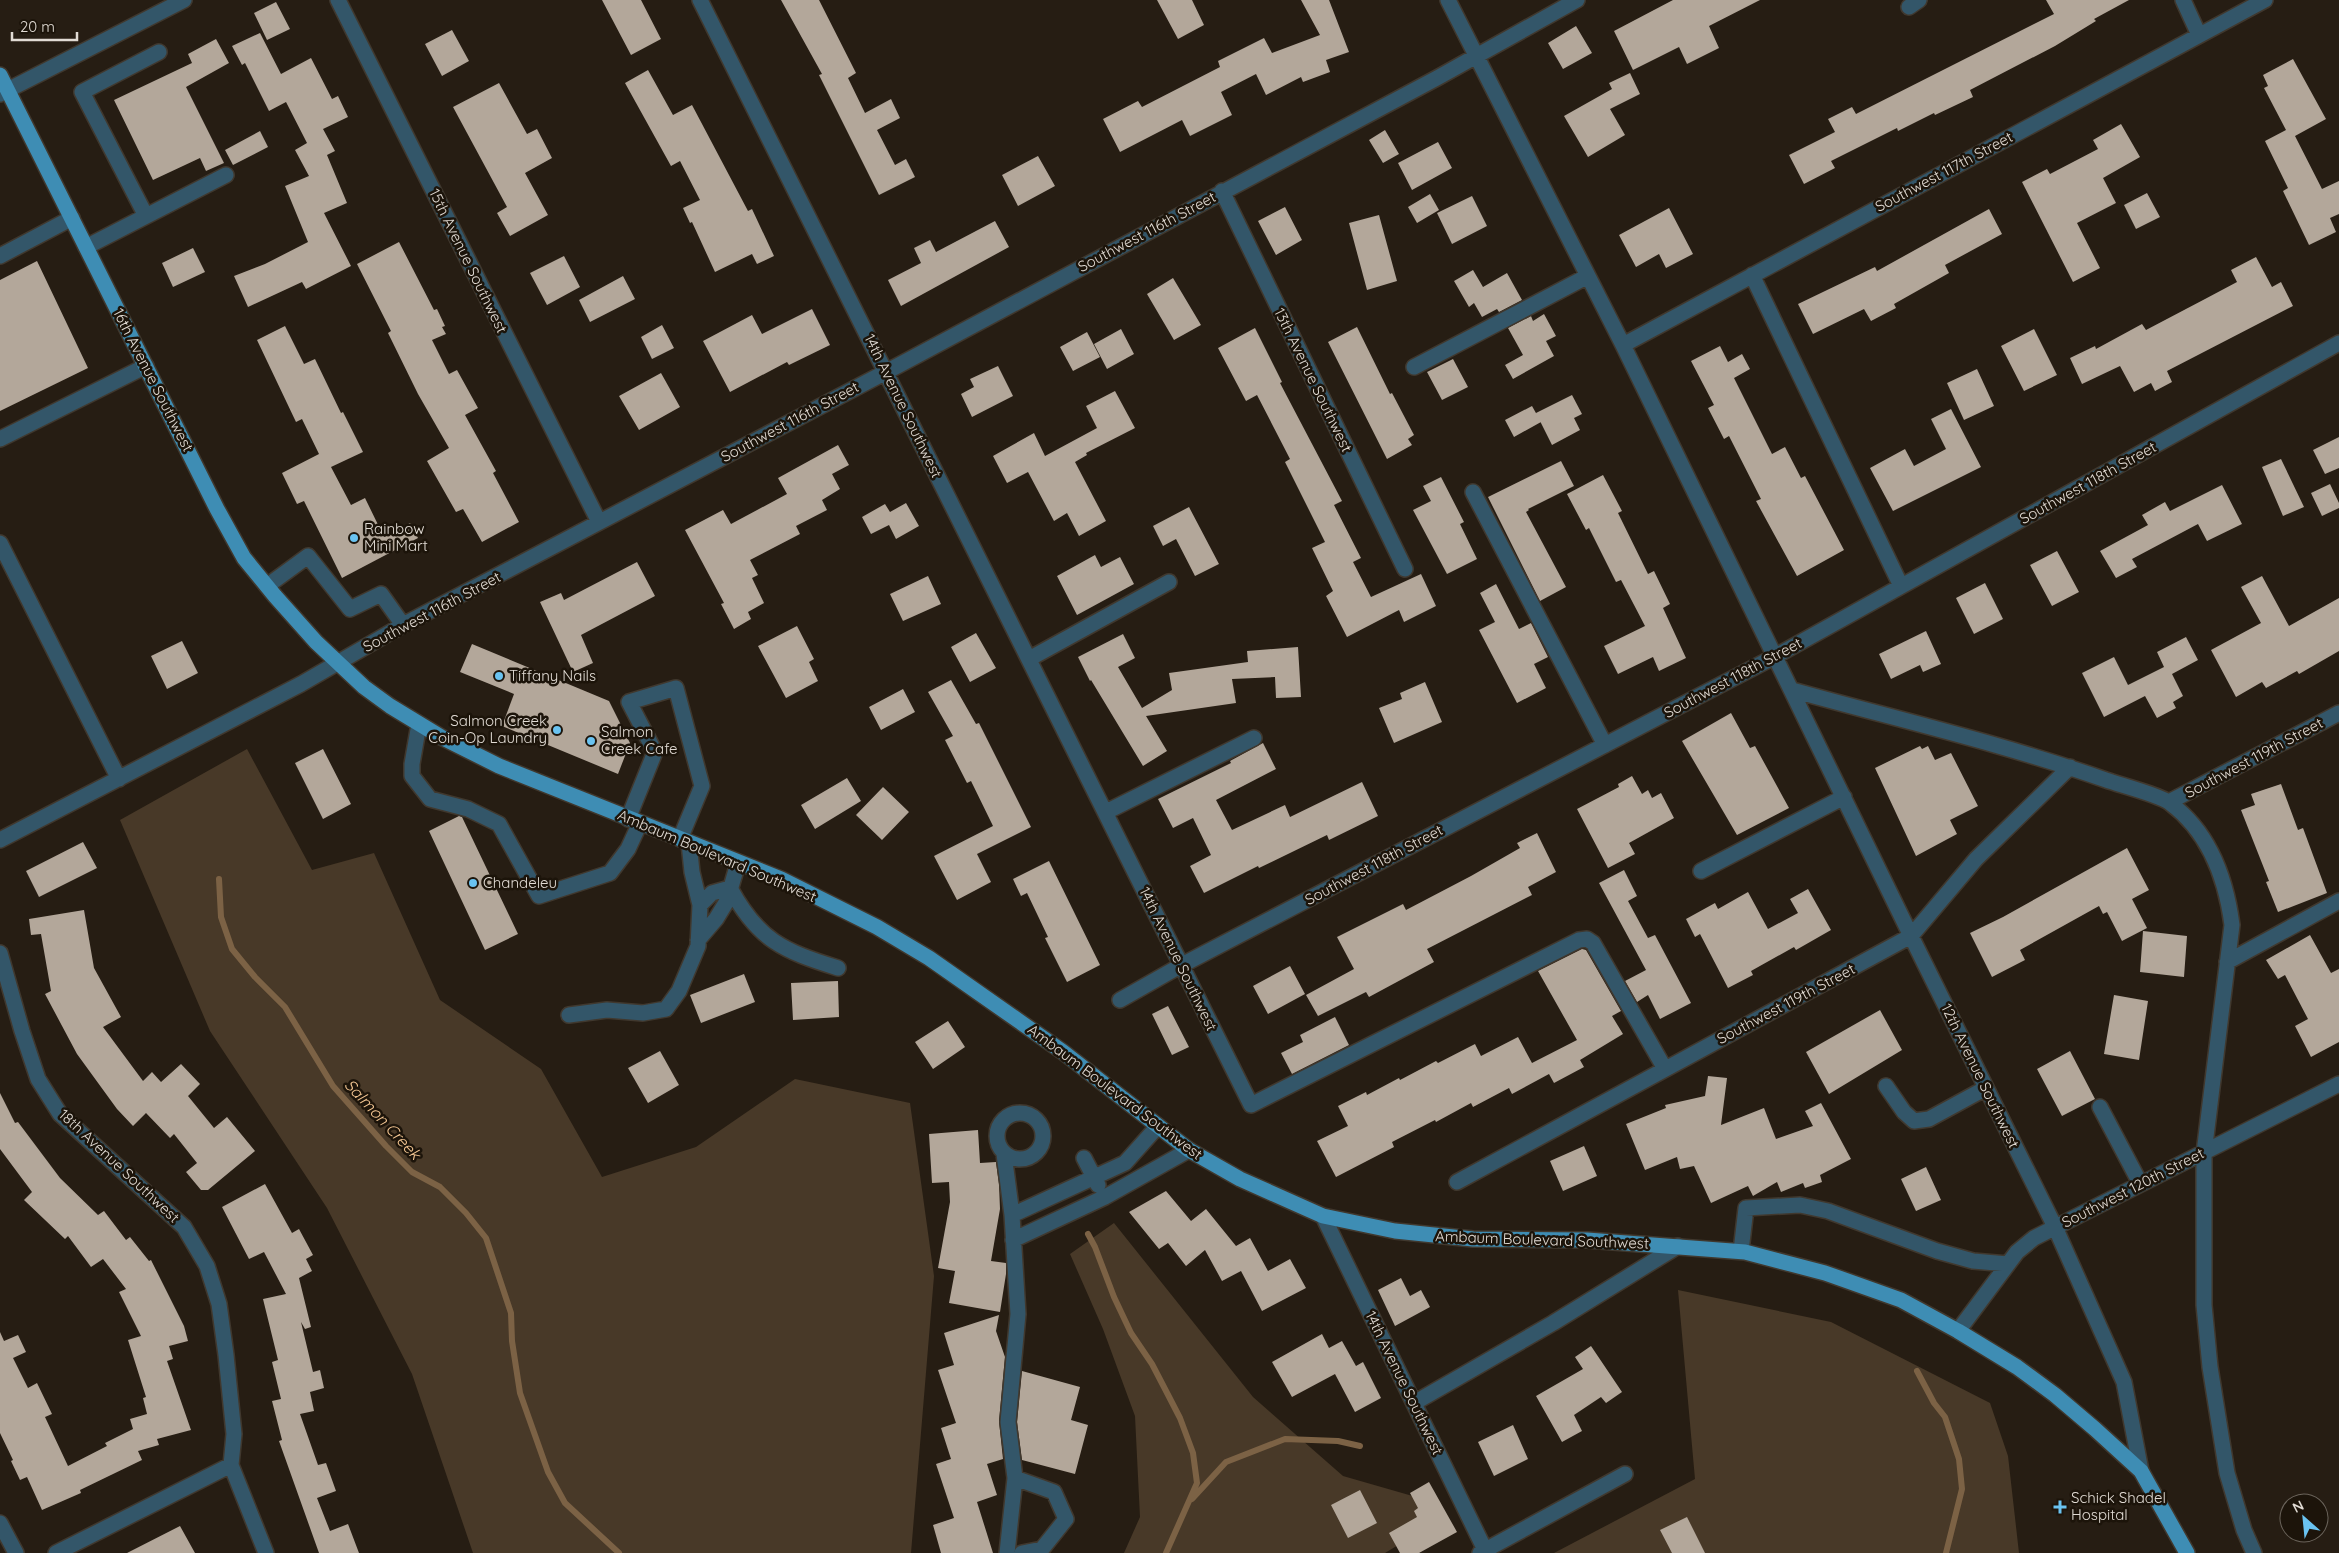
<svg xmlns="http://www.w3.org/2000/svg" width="2339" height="1553" font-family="Quicksand,sans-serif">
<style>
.green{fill:#483928}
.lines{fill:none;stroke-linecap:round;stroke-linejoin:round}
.stream{stroke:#7c6245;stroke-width:6}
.building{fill:#b3a79a}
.minor-casing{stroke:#40382e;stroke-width:18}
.major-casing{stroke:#40382e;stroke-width:18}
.minor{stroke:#335669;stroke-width:15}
.major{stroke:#3e8db4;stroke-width:15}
.poi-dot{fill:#6ac3f1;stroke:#1c140a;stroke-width:2}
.labels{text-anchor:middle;stroke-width:5;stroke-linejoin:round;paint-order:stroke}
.street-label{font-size:15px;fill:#e1dbd4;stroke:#1c140a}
.poi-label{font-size:15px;fill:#e1dbd4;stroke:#1c140a;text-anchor:start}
.water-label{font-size:16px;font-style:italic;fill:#f2c592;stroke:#1c140a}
</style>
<rect width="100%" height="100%" fill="#261d13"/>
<path class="green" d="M247,749L312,870L374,853L440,1000L541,1069L602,1177L696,1147L795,1079L910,1103L934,1276L911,1553H473L412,1374L327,1208L210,1031L120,820Z
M1114,1223L1253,1397L1343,1476L1416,1497L1433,1524L1385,1553H1124L1140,1517L1135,1416L1103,1329L1070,1254Z
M1678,1290L1831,1322L1990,1403L2008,1456L2019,1553H1554L1695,1479Z"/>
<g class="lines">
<path class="stream" d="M219,879L221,917L232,949L255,977L285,1007L333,1086L386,1146L412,1172L440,1187L466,1213L486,1238L511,1313L512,1341L520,1393L548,1472L565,1503L619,1553
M1088,1234L1095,1247L1114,1297L1131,1333L1152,1364L1165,1389L1180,1418L1193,1453L1197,1483L1166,1553
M1917,1371L1934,1403L1945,1417L1959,1459L1962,1489L1946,1553
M1192,1499L1226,1462L1285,1439L1338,1441L1360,1446"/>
</g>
<path class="building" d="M602,0H641L661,39L631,55Z
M781,0H819L856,73L848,78L865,113L891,99L900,118L877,130L895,165L906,159L915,177L879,195L819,75L822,74Z
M1157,0H1192L1204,25L1178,39Z
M1301,0H1329L1349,52L1326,60L1330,72L1303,82L1301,77L1266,95L1256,74L1221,92L1232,115L1190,136L1182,120L1120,152L1103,119L1138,101L1142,107L1220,67L1218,61L1264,38L1272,53L1320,35Z
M1673,0H1760L1709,26L1719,48L1687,64L1679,47L1633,70L1614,31Z
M2046,0H2129L2094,19L2096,21L2055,46L1970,90L1973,97L1935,115L1934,113L1898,131L1897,128L1831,161L1835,168L1804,184L1789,155L1835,132L1828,119L1852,107L1856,114L2054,14Z
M276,2L290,29L267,40L254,13Z
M1576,26L1592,53L1563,69L1548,43Z
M452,30L469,61L442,76L425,44Z
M260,33L281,74L311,58L332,99L338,96L348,117L323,129L335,151L327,155L347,203L324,213L351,266L306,289L302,282L248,307L234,276L265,264L308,242L285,186L309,176L295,150L307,143L286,102L269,111L245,63L242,65L232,46Z
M216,39L229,63L186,87L224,163L206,171L200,158L153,180L114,100L192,63L188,54Z
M2293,59L2326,119L2295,136L2322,189L2339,181V214L2330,218L2336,232L2309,245L2283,191L2288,188L2265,141L2286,130L2264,88L2268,86L2263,75Z
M648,70L673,115L692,105L748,211L752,209L774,256L757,264L752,254L715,272L692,222L690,223L683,208L700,200L680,161L671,166L625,83Z
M1630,73L1640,94L1610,109L1625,135L1588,157L1564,116L1612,89L1609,83Z
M499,83L527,134L537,129L552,158L525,173L548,215L510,236L497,213L507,207L453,107Z
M2121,124L2140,157L2103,178L2116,203L2077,223L2100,268L2073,282L2022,182L2047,169L2050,174L2098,149L2093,140Z
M1385,130L1399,154L1383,163L1369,140Z
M260,131L268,147L233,165L225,150Z
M1438,142L1452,168L1412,190L1398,163Z
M1038,156L1055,186L1018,206L1002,175Z
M2147,193L2160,217L2136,229L2124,205Z
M1430,194L1439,210L1417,223L1408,207Z
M1472,196L1487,226L1452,244L1437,213Z
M1285,207L1302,240L1276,255L1258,221Z
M1669,208L1693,254L1666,268L1659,254L1636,267L1619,235Z
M1989,209L2002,234L1945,265L1949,273L1894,304L1896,308L1871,321L1864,309L1813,334L1798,304L1875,267L1877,271Z
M1379,215L1397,281L1367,290L1349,223Z
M995,221L1009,247L901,306L888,280L921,263L914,248L930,240L936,252Z
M399,242L434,310L437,309L445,326L442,327L446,334L432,340L449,374L457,370L478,408L465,415L496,471L493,473L519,522L482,542L463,509L456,512L427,461L449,448L418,394L388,333L391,331L357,264Z
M193,248L205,272L173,287L162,263Z
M564,256L580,287L547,305L530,273Z
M2256,257L2272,287L2281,282L2293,306L2167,371L2172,382L2155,391L2151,383L2134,392L2120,366L2082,384L2070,358L2095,346L2096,349L2142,324L2146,330L2205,299L2237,282L2231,270Z
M37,261L88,368L0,411V280Z
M1473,270L1483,287L1507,273L1522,300L1499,312L1497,309L1482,317L1474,303L1469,307L1454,281Z
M623,276L635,299L590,322L579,300Z
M1173,278L1201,325L1174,340L1147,294Z
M812,309L830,345L789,365L787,362L730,392L703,341L752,315L762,334Z
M1544,314L1556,336L1546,341L1554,356L1513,379L1505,365L1523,355L1508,328L1531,316L1533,321Z
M662,325L674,348L652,359L641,337Z
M285,326L304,364L315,359L341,413L343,412L363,452L331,467L351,505L365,498L384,537L410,523L418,538L342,578L304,501L297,504L282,473L319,454L302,419L296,422L257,340Z
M1357,327L1390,394L1392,393L1414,435L1408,439L1412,445L1387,459L1328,342Z
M1255,328L1282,382L1280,383L1342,501L1334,505L1361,558L1353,562L1371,597L1421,574L1436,606L1404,622L1399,610L1347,637L1326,596L1333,591L1312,548L1325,542L1285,462L1290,459L1257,395L1246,401L1218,348Z
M1121,329L1134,354L1107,369L1094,344Z
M2034,329L2057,375L2024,391L2001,346Z
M1087,332L1100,357L1073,371L1060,347Z
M1720,346L1728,362L1742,354L1750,369L1734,378L1772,454L1785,447L1801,478L1805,476L1844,550L1797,576L1756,501L1761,499L1729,436L1724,439L1708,408L1714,405L1691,361Z
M1453,359L1468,387L1442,400L1427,372Z
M998,366L1013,396L972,417L961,394L974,387L970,379Z
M1977,369L1994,406L1964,420L1947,383Z
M661,373L680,407L639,430L619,396Z
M1115,391L1135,428L1086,453L1087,455L1075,462L1106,521L1079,536L1067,513L1054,521L1028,472L1007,483L993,456L1034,433L1045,456L1097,428L1086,406Z
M1572,395L1582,414L1574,418L1580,430L1552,445L1536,413Z
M1532,406L1541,422L1514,437L1505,420Z
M1951,409L1981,467L1893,511L1870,468L1905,449L1914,466L1946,449L1931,419Z
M2339,437V468L2325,474L2313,450Z
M838,445L849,465L832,474L840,489L822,500L827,510L796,526L800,534L750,560L758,575L752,578L764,603L748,612L751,619L734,629L721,604L724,603L685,530L723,510L731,524L787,494L778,478Z
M2281,459L2304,507L2283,516L2262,467Z
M1561,461L1574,486L1528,509L1529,510L1526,512L1566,587L1540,601L1488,497Z
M1603,475L1622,511L1618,513L1648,574L1654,571L1670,604L1663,608L1686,658L1659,671L1653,657L1618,674L1604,646L1645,626L1621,580L1616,582L1589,528L1586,530L1567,494Z
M1441,477L1464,522L1460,524L1477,559L1447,574L1413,510L1431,501L1423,486Z
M2330,484L2339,503V508L2322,516L2311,493Z
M2222,485L2242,524L2207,541L2198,524L2132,559L2137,567L2116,578L2100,551L2148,525L2142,515L2165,502L2170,511Z
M906,503L919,526L896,539L889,525L871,534L862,517L885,504L890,512Z
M1189,507L1219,564L1195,576L1176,539L1163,546L1153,526Z
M2057,551L2079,592L2052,606L2030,565Z
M1095,555L1101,567L1120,557L1134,584L1077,615L1057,576Z
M637,562L655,596L581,635L593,663L573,672L540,602L561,593L564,600Z
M928,576L941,604L903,621L890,594Z
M2262,576L2289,626L2339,598V651L2299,674L2297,671L2266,688L2262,682L2236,697L2211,650L2261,623L2241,587Z
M1985,583L2003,619L1974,634L1956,598Z
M1496,584L1519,629L1531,623L1548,657L1534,664L1546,688L1517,703L1479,630L1495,622L1480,593Z
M797,626L814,659L809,662L818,681L786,698L758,646Z
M1926,631L1941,664L1923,672L1920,665L1891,679L1879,654Z
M976,633L996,668L970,682L951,647Z
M1123,634L1135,658L1118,667L1142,708L1172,690L1169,673L1248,662L1247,651L1298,647L1301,697L1276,698L1275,677L1232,679L1236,703L1146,716L1167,751L1143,766L1091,680L1090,681L1078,657Z
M2186,637L2198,660L2172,674L2183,696L2173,702L2176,708L2157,718L2145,696L2104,717L2082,673L2114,657L2128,685L2164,667L2157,652Z
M182,641L198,673L167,689L151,656Z
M472,644L609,701L630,743L618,774L502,726L514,694L460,672Z
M951,680L976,724L979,723L1031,827L977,854L991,882L957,900L934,856L993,826L971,781L967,783L945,740L953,736L928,692Z
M1425,682L1442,722L1394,743L1379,708L1402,699L1400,693Z
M903,689L915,712L881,730L869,707Z
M1731,713L1750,748L1755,746L1789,808L1737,835L1682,741Z
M1263,743L1276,769L1216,800L1232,830L1285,805L1290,817L1362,782L1378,816L1329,840L1327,835L1259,868L1258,866L1204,893L1190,866L1211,855L1193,818L1173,828L1158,799L1231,763L1230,761Z
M1920,746L1922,749L1928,746L1935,760L1951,753L1978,806L1950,820L1957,834L1916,856L1875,768Z
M323,749L351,804L323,819L295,763Z
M1632,776L1642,794L1648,790L1652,798L1661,793L1674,818L1629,843L1635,854L1608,868L1577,809L1619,787L1618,784Z
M847,778L861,801L815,829L801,805Z
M2281,784L2298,830L2303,828L2327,893L2278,912L2266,882L2269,881L2241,810L2255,805L2251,794Z
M883,787L909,812L882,840L856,815Z
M459,816L462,817L518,934L485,950L429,831Z
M1537,833L1556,872L1528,887L1532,895L1427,949L1434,962L1369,997L1366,992L1318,1016L1306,995L1354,969L1337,937L1403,904L1406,910L1471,876L1520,848L1517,843Z
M83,842L97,868L39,897L26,871Z
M2127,848L2149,890L2132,899L2147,928L2122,941L2107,912L2103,914L2099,906L2020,950L2025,960L1992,977L1970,933L2003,917Z
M1049,861L1100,965L1067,982L1045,938L1048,937L1027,893L1021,896L1013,879Z
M1624,870L1637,896L1628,901L1648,938L1655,935L1691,1003L1660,1019L1648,995L1637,1002L1625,981L1646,970L1599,883Z
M1808,889L1831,930L1796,950L1794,947L1751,971L1753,975L1728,988L1700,934L1695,937L1686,919L1715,903L1718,909L1748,892L1768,929L1798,913L1790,899Z
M84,910L94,968L121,1017L103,1027L143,1081L152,1072L161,1082L181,1064L200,1084L188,1096L214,1128L227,1117L255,1151L208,1190H201L186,1172L197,1163L174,1134L170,1138L146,1113L133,1126L117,1109L77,1054L45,994L51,991L41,934L31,935L29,919Z
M2143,931L2187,936L2184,977L2140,972Z
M2310,935L2331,973L2339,969V1042L2311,1057L2295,1026L2308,1019L2285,975L2278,979L2266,960Z
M1582,949L1586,950L1621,1011L1612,1016L1623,1034L1580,1060L1584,1067L1554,1083L1549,1074L1512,1094L1509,1088L1473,1107L1471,1103L1436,1122L1435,1120L1392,1142L1394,1147L1336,1177L1317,1141L1348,1126L1338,1106L1366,1092L1367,1095L1399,1078L1400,1080L1436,1061L1438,1063L1475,1044L1481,1056L1518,1037L1532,1063L1577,1040L1538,971Z
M1290,966L1305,994L1268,1014L1253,986Z
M744,974L755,1002L701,1023L690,995Z
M838,981L839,1017L793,1020L791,983Z
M2114,995L2148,1001L2139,1060L2104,1054Z
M1168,1006L1189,1047L1172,1055L1152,1014Z
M1880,1010L1902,1050L1829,1094L1806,1052Z
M1335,1017L1349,1045L1292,1074L1281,1053L1303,1042L1300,1035Z
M948,1021L965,1047L933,1069L915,1042Z
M660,1051L679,1085L648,1103L628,1068Z
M2070,1051L2095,1099L2062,1116L2037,1069Z
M1708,1076L1727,1078L1721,1125L1764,1108L1776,1139L1813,1126L1805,1111L1821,1103L1851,1159L1820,1175L1822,1182L1805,1188L1803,1183L1781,1192L1777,1182L1753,1196L1748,1186L1711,1203L1694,1166L1680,1169L1677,1157L1645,1170L1626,1124L1666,1108L1665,1105L1705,1096Z
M0,1093L15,1123L18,1122L60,1178L98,1215L104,1211L126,1240L130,1237L149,1261L151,1260L184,1326L188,1341L169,1346L173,1359L167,1361L191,1430L157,1439L159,1445L138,1451L142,1460L80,1490L81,1493L42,1510L27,1477L20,1480L11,1461L13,1460L0,1433V1332L4,1341L18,1335L26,1352L13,1358L28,1388L37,1383L52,1414L45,1417L68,1466L107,1446L105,1443L133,1429L130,1419L147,1414L143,1398L146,1397L128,1340L141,1336L119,1292L126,1289L103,1259L91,1267L68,1236L65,1239L24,1200L32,1192L0,1149Z
M978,1130L980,1163L996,1162L999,1184L1000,1209L991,1261L1006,1263V1274L1000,1312L949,1303L955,1271L938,1268L950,1202L949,1182L932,1183L929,1134Z
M1584,1146L1597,1176L1563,1191L1550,1161Z
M1926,1167L1941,1200L1916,1211L1901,1179Z
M265,1184L292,1233L299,1229L313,1255L306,1259L312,1271L299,1278L311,1327L305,1329L301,1322L313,1372L320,1370L324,1388L310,1392L314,1411L300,1414L318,1465L326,1463L336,1491L317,1498L330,1531L348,1524L359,1553H319L279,1441L282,1440L272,1401L281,1399L272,1362L278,1360L263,1299L286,1294L264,1252L249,1259L222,1207Z
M1166,1191L1191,1221L1206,1209L1236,1246L1250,1238L1268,1271L1290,1259L1306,1288L1262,1311L1241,1271L1222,1281L1205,1250L1186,1266L1168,1243L1159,1249L1129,1212Z
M1401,1278L1410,1296L1421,1290L1430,1307L1395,1326L1378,1290Z
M999,1315L996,1331L1005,1357L999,1421L1003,1459L987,1464L997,1495L977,1502L993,1553H941L933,1525L954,1518L936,1464L951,1459L941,1428L956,1423L938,1370L954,1365L944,1333Z
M1322,1334L1329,1348L1342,1341L1356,1366L1363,1362L1381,1398L1355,1412L1335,1374L1292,1397L1272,1362Z
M1591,1346L1622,1392L1606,1403L1601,1397L1574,1415L1582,1431L1562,1442L1536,1396L1583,1369L1575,1357Z
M1022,1371L1080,1387L1071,1420L1088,1425L1075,1474L1022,1460L1017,1422Z
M1513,1425L1528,1459L1494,1476L1478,1442Z
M1429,1482L1457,1532L1419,1553H1400L1389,1533L1417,1517L1414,1511L1418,1508L1410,1493Z
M1360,1490L1377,1523L1348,1538L1331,1505Z
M1687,1517L1705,1553H1672L1660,1530Z
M180,1526L195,1553H127Z"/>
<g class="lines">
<defs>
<path id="minor" d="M338,0L599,522
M700,0L1251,1105L1579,940L1587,939L1593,943L1665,1069
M1448,0L1623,345L1911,936L2055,1227L2124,1382L2141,1471
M2183,0L2199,35
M1909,7L1919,0
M0,94L184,0
M1222,191L1405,569
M146,216L82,92L159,52
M86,247L226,175
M0,256L72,218
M1752,275L1901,586
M1623,345L2265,0
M1414,367L1588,276
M0,439L146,366
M1473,492L1605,745
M0,543L119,779
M267,586L308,556L350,609L381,594L403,625
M1029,659L1169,582
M1792,690C1896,719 2004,744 2106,780C2120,785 2160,795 2170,803C2209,832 2226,879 2232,925L2204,1153V1305L2210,1367L2227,1473L2244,1530L2254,1553
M419,724L412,764V776L430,799L468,809L499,824L539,896L610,873L628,849L640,823
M2169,802L2339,713
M1106,812L1254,738
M628,819L655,752L629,702L676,688L702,786L680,839
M0,840L301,684L403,625L886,372L1437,78L1577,0
M1701,871L1844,797
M730,888C758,940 783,951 838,968
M700,905L712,893L730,888
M698,940L716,919L727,901L738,863
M0,953L22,1031L38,1079L60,1114L184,1227L207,1266L219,1304L226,1355L234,1434L231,1465L266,1553
M2227,962L2339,901
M1120,1000L1180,966L1774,657L2339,343
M569,1015L607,1010L643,1013L666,1009L679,991L698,946L700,905L692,872L689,843
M1886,1086L1904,1112L1914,1121L1929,1119L1986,1088
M2100,1107L2140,1183
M997 1136a23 23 0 1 1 46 0a23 23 0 1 1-46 0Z
M1004,1154L1012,1215L1018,1314L1008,1422L1015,1478L1007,1553
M1084,1158L1098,1185
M1457,1182L1911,936L1976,859L2070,767
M1012,1215L1125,1163L1158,1126
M1323,1216L1485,1550
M1013,1240L1105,1197L1189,1150
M1741,1251L1746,1208L1800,1205L1828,1211L1937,1251L1973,1261L2008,1264
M1958,1331L2017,1252L2034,1238L2339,1084
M1414,1403L1553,1323L1678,1246
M1015,1478L1054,1492L1066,1519L1042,1549L1022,1553
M0,1523L16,1553
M56,1553L231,1465
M1480,1553L1625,1474"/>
<path id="major" d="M0,75L217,509L244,558L275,596L316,642L364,687L390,706L441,737L499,766L781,879L877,927L929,958L1063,1052L1189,1150L1240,1179L1323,1216L1395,1231L1473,1239L1587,1240L1745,1252L1825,1273L1901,1300L1958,1331L2017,1367L2055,1395L2095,1429L2141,1471L2187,1553"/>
</defs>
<use href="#minor" class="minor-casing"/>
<use href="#major" class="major-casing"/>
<use href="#minor" class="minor"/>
<use href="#major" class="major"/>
</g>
<g class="poi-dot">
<circle cx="354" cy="538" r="5"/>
<circle cx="499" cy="676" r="5"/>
<circle cx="557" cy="730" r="5"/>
<circle cx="591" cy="741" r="5"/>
<circle cx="473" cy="883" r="5"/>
<path d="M2057.5 1499.5h5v5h5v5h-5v5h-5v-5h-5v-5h5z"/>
</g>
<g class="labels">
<g class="street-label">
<text transform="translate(1944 172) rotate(-28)" y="5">Southwest 117th Street</text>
<text transform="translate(1147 232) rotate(-28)" y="5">Southwest 116th Street</text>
<text transform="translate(468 261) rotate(64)" y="5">15th Avenue Southwest</text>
<text transform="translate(153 380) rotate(63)" y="5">16th Avenue Southwest</text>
<text transform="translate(1313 380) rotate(64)" y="5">13th Avenue Southwest</text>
<text transform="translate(903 406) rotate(64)" y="5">14th Avenue Southwest</text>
<text transform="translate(790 422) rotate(-28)" y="5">Southwest 116th Street</text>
<text transform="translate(2088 483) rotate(-29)" y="5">Southwest 118th Street</text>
<text transform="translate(432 612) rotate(-28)" y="5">Southwest 116th Street</text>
<text transform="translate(1733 678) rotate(-28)" y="5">Southwest 118th Street</text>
<text transform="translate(2254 758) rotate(-28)" y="5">Southwest 119th Street</text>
<text transform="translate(717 856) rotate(23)" y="5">Ambaum Boulevard Southwest</text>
<text transform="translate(1374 865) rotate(-28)" y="5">Southwest 118th Street</text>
<text transform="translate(1178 959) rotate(64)" y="5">14th Avenue Southwest</text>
<text transform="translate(1786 1004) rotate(-28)" y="5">Southwest 119th Street</text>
<text transform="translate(1980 1076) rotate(64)" y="5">12th Avenue Southwest</text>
<text transform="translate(1115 1092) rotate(37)" y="5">Ambaum Boulevard Southwest</text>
<text transform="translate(119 1166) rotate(43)" y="5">18th Avenue Southwest</text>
<text transform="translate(2133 1188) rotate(-27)" y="5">Southwest 120th Street</text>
<text transform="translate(1542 1240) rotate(2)" y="5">Ambaum Boulevard Southwest</text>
<text transform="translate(1404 1383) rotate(64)" y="5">14th Avenue Southwest</text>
</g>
<g class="poi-label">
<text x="364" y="534">Rainbow<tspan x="364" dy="17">Mini Mart</tspan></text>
<text x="509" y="681">Tiffany Nails</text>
<text x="547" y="726" text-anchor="end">Salmon Creek<tspan x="547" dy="17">Coin-Op Laundry</tspan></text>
<text x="601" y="737">Salmon<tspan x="601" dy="17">Creek Cafe</tspan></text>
<text x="483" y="888">Chandeleu</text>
<text x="2071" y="1503">Schick Shadel<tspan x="2071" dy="17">Hospital</tspan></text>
</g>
<g class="water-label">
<text transform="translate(383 1119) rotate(47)" y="6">Salmon Creek</text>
</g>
</g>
<g transform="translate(2304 1518) rotate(333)"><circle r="24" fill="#1c140a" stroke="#6b645b"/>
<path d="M0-4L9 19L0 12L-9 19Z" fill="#6ac3f1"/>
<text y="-8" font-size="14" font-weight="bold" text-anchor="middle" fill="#e1dbd4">N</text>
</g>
<path d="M12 32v8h65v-8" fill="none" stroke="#e1dbd4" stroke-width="2.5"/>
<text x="20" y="32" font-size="15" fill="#e1dbd4" stroke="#1c140a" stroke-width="4" paint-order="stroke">20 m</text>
</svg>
